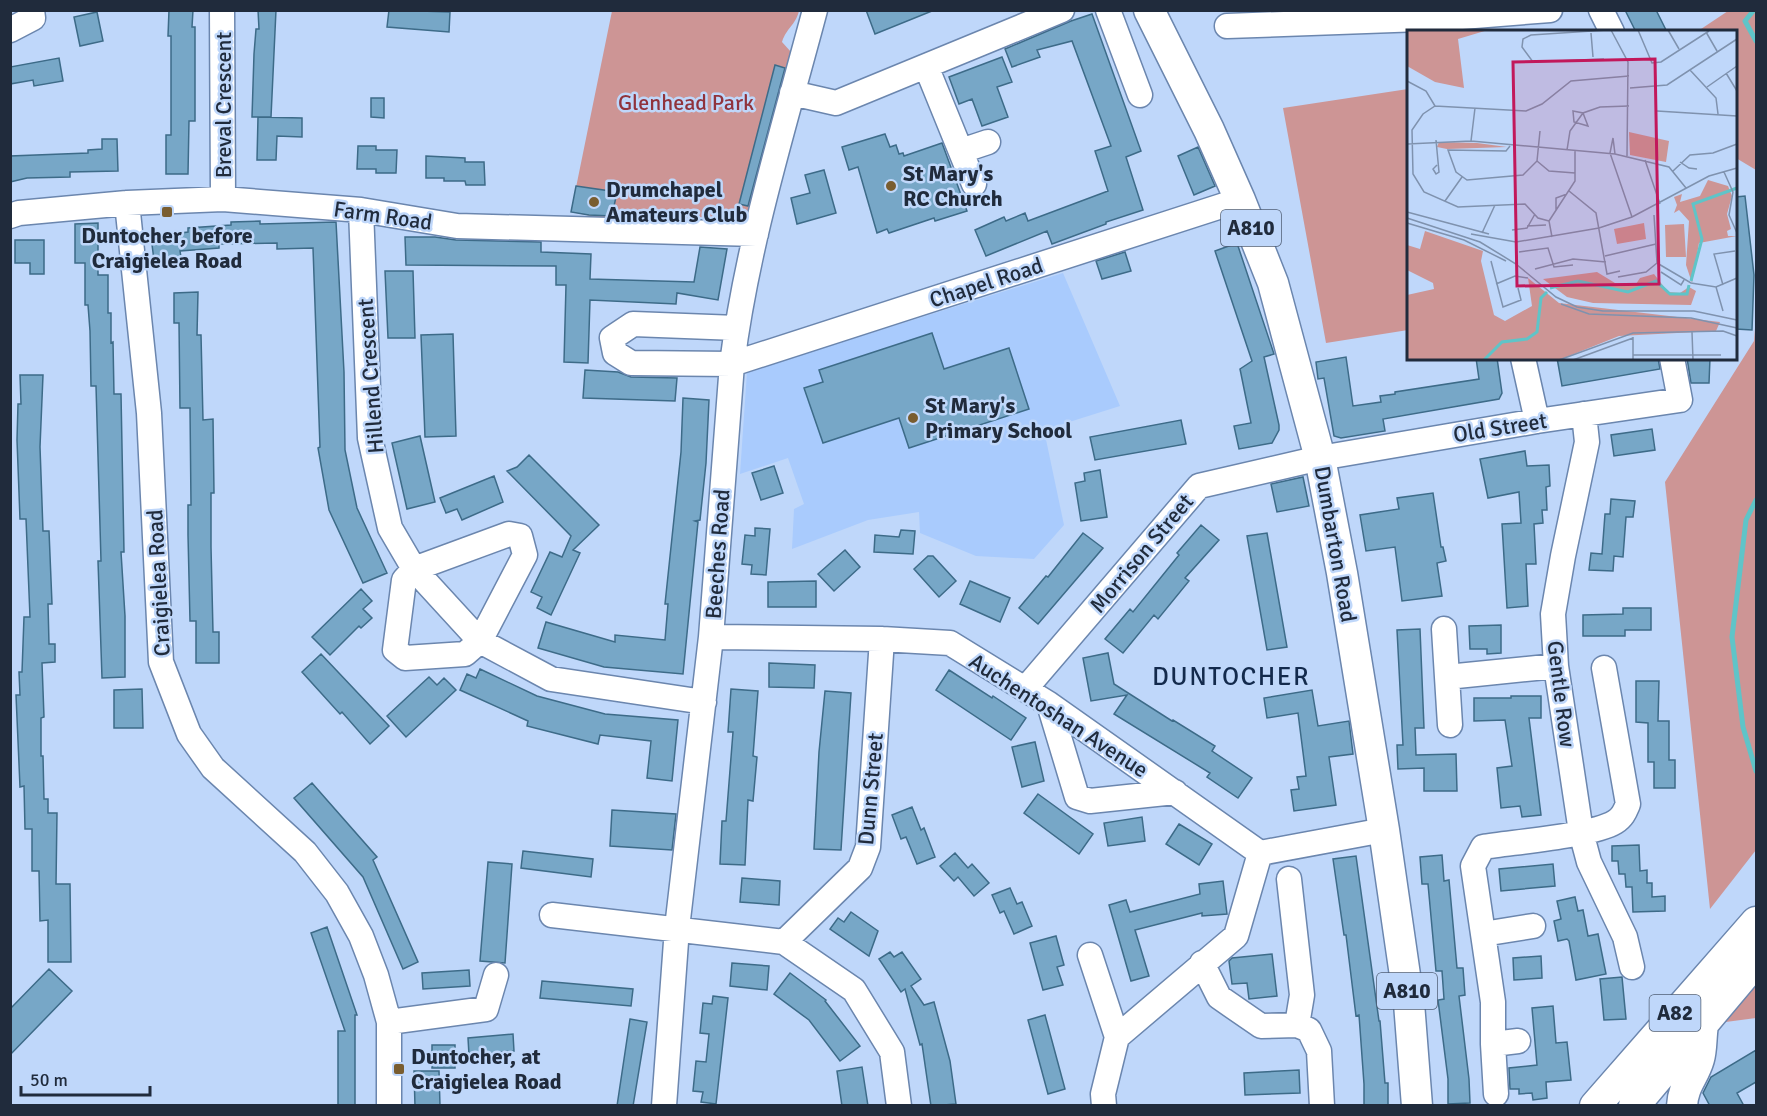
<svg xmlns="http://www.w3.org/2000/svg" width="1767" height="1116" font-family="Signika,sans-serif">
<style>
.built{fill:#a9cbfd}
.green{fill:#cd9595}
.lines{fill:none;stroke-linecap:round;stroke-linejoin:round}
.stream{stroke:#5fc4c8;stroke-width:5}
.building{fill:#77a7c7;stroke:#3d6b88;stroke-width:1.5}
.minor-casing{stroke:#6b86ae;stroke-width:27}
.major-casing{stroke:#6b86ae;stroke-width:33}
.minor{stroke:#fff;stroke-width:24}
.major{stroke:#fff;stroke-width:30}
.poi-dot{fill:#795d30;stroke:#bfd7fa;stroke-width:2}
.labels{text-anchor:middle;stroke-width:5;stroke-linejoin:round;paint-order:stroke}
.shield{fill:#bfd7fa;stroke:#505f75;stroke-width:1.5}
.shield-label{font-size:21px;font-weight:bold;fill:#202b3c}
.park-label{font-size:22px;fill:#90333c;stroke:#bfd7fa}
.street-label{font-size:22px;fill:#202b3c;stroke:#bfd7fa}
.poi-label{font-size:22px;font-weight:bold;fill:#202b3c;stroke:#bfd7fa;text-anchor:start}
.quarter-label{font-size:26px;letter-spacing:1.5px;fill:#132a4c;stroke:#bfd7fa}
.inset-river{fill:none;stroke:#5fc4c8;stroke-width:3}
.inset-road{fill:none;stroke:#7f92ae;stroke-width:1.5}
.view{fill:#c2185b;fill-opacity:0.15;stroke:#c2185b;stroke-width:3}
.inset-edge{fill:none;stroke:#202b3c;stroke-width:3}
</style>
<rect width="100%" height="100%" fill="#bfd7fa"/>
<path class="built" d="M1063,273L1120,406L1044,430L1064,525L1034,559L976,556L920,533L919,512L868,520L792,549L794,509L804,504L788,458L740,474L747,372Z"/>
<path class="green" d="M612,11H799C795,26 787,27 782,42L791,52L753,207L735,224L706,217L611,220L571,212Z
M1728,11H1756V170L1736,158V32L1698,31Z
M1408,89V330L1326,343L1283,108Z
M1756,315V850L1710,909L1665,482L1754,341Z
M1756,961V1018L1703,1025Z"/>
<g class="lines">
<path class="stream" d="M1754,10L1745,21L1756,41
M1756,500L1746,520L1732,637L1743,727L1756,771"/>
</g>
<path class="building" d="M169,10H193L192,27H195V121H189L188,174H166V135H171V36H168Z
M258,10H276L271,117H252L254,54L256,29H259Z
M389,10L450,12L449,32L387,27Z
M866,10H932V11L875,34Z
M1625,10H1656L1667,32H1636Z
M97,12L103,41L80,46L74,17Z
M1092,14L1141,151L1126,157L1143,210L1106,222V224L1052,244L1047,231L986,256L975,230L1004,217L1006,221L1025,213L1028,221L1108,191L1095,151L1111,146L1072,41L1037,50L1040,57L1012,67L1005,49L1071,21Z
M1002,57L1012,82L997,87L1008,117L982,126L972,99L959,104L949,77Z
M59,58L63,81L34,86L33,80L10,84V67Z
M775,65L785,68L748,206L739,204Z
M371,98H384V118L371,117Z
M258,117L302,118V137L277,136L276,160H257Z
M885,134L890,147L896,145L899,154L903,153L904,156L942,143L967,211L935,221L934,218L889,233L887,229L877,233L858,167L849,170L842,147Z
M102,139H117L118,171L70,172V177L27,178L10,182V156L88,153V150L102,149Z
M358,146H376V150H397L396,173H376V169H357Z
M1198,147L1215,186L1194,195L1178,156Z
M426,156L465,158V162H484L485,185H466L465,181H444V178H426Z
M824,170L836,213L797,224L791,198L810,193L805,175Z
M576,186L617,192L612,216L589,215L571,212Z
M1745,196L1754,275L1752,330L1736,329V197Z
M260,221V224L336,222L344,372L345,450L357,508L387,573L363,583L329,510L318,448L320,447L313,248L277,249V243L219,244V248L180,251L181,257L154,260L151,237L188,232V228L231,225V222Z
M98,223V275H108V313H111V343L113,342L114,394H121L124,552H121L125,616V677L102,678L98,561H101L96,386H91L90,331L88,305H85V263H75V224Z
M405,237H435L456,240L541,242V252L591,254L590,279L694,282L700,247L727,249L718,300L677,293L676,304L590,300L588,363L564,362L566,285H556V266L406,265Z
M15,240H44V274H30V263H15Z
M1237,243L1274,354L1264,357L1279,425V430L1272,443L1239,449L1234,426L1251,423L1240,369L1252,361L1215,251Z
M1125,252L1131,271L1102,279L1096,261Z
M385,271H413L415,338H388Z
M198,292L197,335H201L203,420L213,419L214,493H211V547L213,632H219V663H196V621H190L188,535V505H191L190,408H180L179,323H174V293Z
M932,333L944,369L1009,348L1029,409L909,448L899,418L823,443L804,388L823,382L819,370Z
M453,334L456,436L425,437L421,335Z
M1346,357L1353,406L1381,402L1380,396L1395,394V392L1479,379L1476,358H1497L1502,393L1499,399L1383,419L1385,431L1341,438L1334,436L1324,378L1318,379L1316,362Z
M1557,358H1658L1660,369L1562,386Z
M1687,358H1710L1709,383H1691Z
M585,370L618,372L631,377L677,378L675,401L583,398Z
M20,375H43L40,447L43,531H49L52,604H48L49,644H55V662L42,663L44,717L41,718V756H43L44,799H48V813H57L56,884H70L71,962H48V920L40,921L39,871H32V829H25L24,786L20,787L16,695H20L19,672H22L24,617H30L26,519H20L17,440L18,404H21Z
M683,398L709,400L706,463L700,520L695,521L698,522L683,674L604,667L538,648L546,622L615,642V635L665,640L668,604H665L681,452Z
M1181,420L1186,444L1095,460L1090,437Z
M1652,429L1655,450L1614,456L1611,435Z
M420,436L435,502L407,509L392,443Z
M1525,451L1527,466L1549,465L1550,486L1546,487L1547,510H1542L1543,523L1534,524L1536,564H1526L1528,606L1507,608L1502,524L1521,523L1519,492L1488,498L1480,459Z
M529,455L599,525L573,550L580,553L551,615L537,608L542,597L531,592L550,552L562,557L571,536L507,471L517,467Z
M774,466L783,493L761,500L752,473Z
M1100,470L1107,517L1081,521L1075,483L1085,481L1084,473Z
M494,476L503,502L462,520L457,509L446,513L440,498Z
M1303,477L1309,506L1277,512L1271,484Z
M1433,493L1441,547H1443L1446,561L1437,563L1442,596L1402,601L1395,547L1366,551L1360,515L1399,509L1397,498Z
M1611,499L1635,501L1633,517H1626L1623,557L1614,556L1613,571L1589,570L1591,553L1602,554L1605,514H1610Z
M1201,525L1219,540L1185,578L1189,581L1158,619L1154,615L1123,653L1105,639L1130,609L1133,612L1179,555L1177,553Z
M755,528L770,529L766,575L751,574L752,565L742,564L745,535L755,536Z
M901,530L915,531L913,554L874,552L875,535L899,537Z
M1083,533L1103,548L1038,624L1019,608L1046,576L1048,577Z
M1267,533L1287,647L1267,650L1247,536Z
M845,550L860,567L834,591L818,574Z
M928,556H933L956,581L939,597L914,569Z
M816,581V607H768V582Z
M970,581L1010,598L1000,622L960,604Z
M361,589L372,601L363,609L372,618L361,628L359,626L330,655L312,637Z
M1623,608H1651V630H1625V636H1583V615L1623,614Z
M1501,625V653L1487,654V649H1470L1469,626Z
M1420,629L1424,728H1415L1416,755L1456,754L1457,791H1424V768L1398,769L1397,745H1403L1397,630Z
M1108,653L1114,684L1172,721L1173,720L1215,746L1212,751L1252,778L1238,798L1207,777L1210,773L1114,714L1127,695L1091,701L1083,658Z
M321,654L389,726L370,744L342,712L340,714L302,672Z
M769,663L815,665L814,688L769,687Z
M480,669L537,696L605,714L678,720L672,781L647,778L651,741L600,735L598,744L527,726L528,721L460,690L467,674L476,678Z
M949,670L992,698L993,696L1026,718L1011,740L936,690Z
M429,677L437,685L444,678L456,690L406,737L387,716Z
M1636,681H1659L1658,721H1669V760H1675V788H1654V762H1648V723L1636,722Z
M142,689L143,728H114V690Z
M731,689L758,691L753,756L757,757L753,801L748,800L745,865L720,864L722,821H726L733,732H728Z
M1312,690L1318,726L1349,721L1353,754L1329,757L1336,805L1294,811L1291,790L1299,789L1297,777L1306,776L1298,713L1267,718L1264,698Z
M825,691L851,693L841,850L814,849L819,752Z
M1511,696H1541V718H1529L1541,815L1522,817L1520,806L1501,808L1497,768L1512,766L1505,720L1474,721V698H1511Z
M1035,742L1044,781L1022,787L1012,747Z
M312,783L377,857L373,860L418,962L403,969L363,877L294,798Z
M1038,794L1093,834L1079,854L1024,813Z
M912,807L921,830L924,828L935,857L917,864L906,837L901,839L892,815Z
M612,810L676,814L672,850L610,846Z
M1142,817L1145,841L1108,846L1104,823Z
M1179,824L1212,844L1199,865L1166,844Z
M1639,845L1640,871L1647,870V883H1652V897L1665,896V911L1633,912L1632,887H1626L1625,874H1619L1618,861H1612V846Z
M523,851L593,859L591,877L521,868Z
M955,853L968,868L972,864L989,883L974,896L958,877L954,881L940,866Z
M1442,855L1444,881L1449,880L1457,968H1463L1465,995L1459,996L1469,1079L1470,1103L1448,1104V1079L1438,1000L1444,999L1442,971H1436L1428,884H1422L1420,857Z
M1356,856L1379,1021H1380L1385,1083H1388V1106H1364V1084L1359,1015L1356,1016L1346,935H1344L1333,859Z
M488,862L512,864L505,963L480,961Z
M1553,864L1555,886L1501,891L1499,869Z
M742,878L780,881L779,905L740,902Z
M1223,881L1227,914L1202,916V913L1135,930L1149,976L1131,981L1109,905L1126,900L1130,912L1200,894L1199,884Z
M1010,888L1017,904L1022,902L1032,926L1014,934L1004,911L1000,913L992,895Z
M1575,897L1578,911L1583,910L1588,936L1598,934L1606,974L1576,980L1569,941L1567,939L1558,941L1554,921L1561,919L1557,901Z
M851,912L878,931L869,956L830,929L838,918L844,922Z
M327,927L357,1015H355V1106H338V1031H345L311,933Z
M1056,936L1064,965L1057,967L1063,985L1043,990L1030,943Z
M890,952L894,957L902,952L921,979L911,986L924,1005L934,1002L950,1061L956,1104L931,1106L922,1044L920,1045L905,989L901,992L879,959Z
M1272,954L1277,996L1249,999L1247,983L1232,984L1229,961L1232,958Z
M1541,956L1542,978L1514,980L1513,958Z
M732,963L769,966L767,990L730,986Z
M49,969L72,991L10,1055V1009Z
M469,970L470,986L423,989L422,973Z
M790,973L826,1000L825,1001L860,1046L840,1061L809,1020L774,994Z
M1622,977L1626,1019L1604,1020L1600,979Z
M542,981L633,989L631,1006L540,998Z
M713,996L728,998L716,1104L701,1102L703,1092L693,1091L696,1061L706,1062L709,1034L700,1033L703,1003L712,1004Z
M1553,1006L1556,1043L1567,1042L1571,1080L1546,1082L1547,1098L1533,1100L1532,1093L1519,1094V1089H1510L1509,1068L1537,1065L1532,1008Z
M1045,1015L1065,1089L1048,1094L1028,1020Z
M630,1019L647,1022L633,1106H617Z
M513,1034L514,1051L469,1055L468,1038Z
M432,1045H455V1068H432Z
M1756,1050V1082L1737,1093L1744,1106H1710L1703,1093L1711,1077Z
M862,1067L868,1106H842L837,1071Z
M1299,1070L1300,1093L1245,1095L1244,1073Z
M414,1071H439L440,1106H415Z"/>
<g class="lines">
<defs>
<path id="minor" d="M222,10L223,199
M1108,10L1140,95
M1601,10L1612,32
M1227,26L1449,18L1550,10
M10,30L33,18L32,10
M926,66L974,184
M792,93L836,103L1062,10
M961,151L988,142
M127,203L149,413L161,662L189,734L213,768L305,852L337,893L361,936L376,975L389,1022V1106
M361,210L370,438L390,528L414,569L480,641L551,679L704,702
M10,216L19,213L127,203L223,199L361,210L457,226L756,234
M737,328L633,324L612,338L615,353L631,363L732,364L1240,200
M1523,358L1537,421
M1584,414L1587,442L1563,556L1553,614L1556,666L1581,832L1589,862L1625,937L1632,967
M509,534L520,536L525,555L480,641L465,654L405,658L395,650L404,580L414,569Z
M1444,629L1450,725
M711,637L882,639L950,643L1049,704L1260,853L1384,830
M1447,677L1556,666
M1026,688L1199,486L1320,458L1537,421L1680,400L1672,358
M1049,704L1077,797L1090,801L1175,792
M1289,879L1302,995L1297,1025
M552,915L784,942L854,990L892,1052L899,1106
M1483,934L1533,926
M784,942L860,868L868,847L882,639
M1090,955L1117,1037
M1202,963L1219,997L1261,1026L1297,1025L1309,1030L1319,1051L1322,1106
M389,1022L486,1009L496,975
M1493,1044L1518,1041
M1496,1094L1493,1044V1002L1473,866L1483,847C1513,842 1592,836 1615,822C1623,817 1625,811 1628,804L1604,668
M664,1106L677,928L711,637L732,364C747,244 784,127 815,10
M1104,1106L1103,1094L1117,1037L1236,936L1260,853"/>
<path id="major" d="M1149,10L1209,130L1240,200L1273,283L1320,458L1342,573L1384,830L1409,1003L1417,1106
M1595,1106L1756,922
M1634,1106L1756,961
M1682,1106C1683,1085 1694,1077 1699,1059C1702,1049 1701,1036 1703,1025"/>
</defs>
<use href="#minor" class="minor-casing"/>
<use href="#major" class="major-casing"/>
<use href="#minor" class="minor"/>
<use href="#major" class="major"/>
</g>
<g class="poi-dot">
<circle cx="891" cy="186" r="6"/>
<circle cx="594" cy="202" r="6"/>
<rect x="161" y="206" width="12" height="12" rx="3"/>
<circle cx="913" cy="418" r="6"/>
<rect x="393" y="1063" width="12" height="12" rx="3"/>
</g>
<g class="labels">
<g class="shield">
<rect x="1221" y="210" width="60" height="36" rx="4.5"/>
<rect x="1377" y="973" width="60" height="36" rx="4.5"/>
<rect x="1649.5" y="995" width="51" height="36" rx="4.5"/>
</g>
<g class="shield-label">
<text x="1251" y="235">A810</text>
<text x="1407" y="998">A810</text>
<text x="1675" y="1020">A82</text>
</g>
<g class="park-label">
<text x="686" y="110">Glenhead Park</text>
</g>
<g class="street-label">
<text transform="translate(223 105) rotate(-90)" y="8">Breval Crescent</text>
<text transform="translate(383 215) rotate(8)" y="8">Farm Road</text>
<text transform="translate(986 282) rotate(-18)" y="8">Chapel Road</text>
<text transform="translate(370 376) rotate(-94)" y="8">Hillend Crescent</text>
<text transform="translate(1500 427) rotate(-9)" y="8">Old Street</text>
<text transform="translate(1336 544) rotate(80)" y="8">Dumbarton Road</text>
<text transform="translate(1141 553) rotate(-50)" y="8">Morrison Street</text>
<text transform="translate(717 554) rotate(-86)" y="8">Beeches Road</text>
<text transform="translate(158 583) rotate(-93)" y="8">Craigielea Road</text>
<text transform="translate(1562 694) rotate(83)" y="8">Gentle Row</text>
<text transform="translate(1059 715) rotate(33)" y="8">Auchentoshan Avenue</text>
<text transform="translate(870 789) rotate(-85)" y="8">Dunn Street</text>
</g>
<g class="poi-label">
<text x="903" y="181">St Mary's<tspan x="903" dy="25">RC Church</tspan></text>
<text x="606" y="197">Drumchapel<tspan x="606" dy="25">Amateurs Club</tspan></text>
<text x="167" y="243" text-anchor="middle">Duntocher, before<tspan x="167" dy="25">Craigielea Road</tspan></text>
<text x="925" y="413">St Mary's<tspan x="925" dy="25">Primary School</tspan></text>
<text x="411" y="1064">Duntocher, at<tspan x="411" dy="25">Craigielea Road</tspan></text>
</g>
<g class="quarter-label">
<text x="1231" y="685">DUNTOCHER</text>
</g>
</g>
<g transform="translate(1407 30)">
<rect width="330" height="330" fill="#bfd7fa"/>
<path d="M0,0H81L51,9L57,58L28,52L0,36ZM222,102L262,111L259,132L223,125ZM32,112L70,113L100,117L40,119L30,117ZM301,150L321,156L325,166L320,184L324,199L320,201L321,206H330L292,213L285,253L279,235L282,191L272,180L267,183L270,175L267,167L275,164L273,172L293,166ZM237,193L239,209L210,214L207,199ZM277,194L279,227H259L258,195ZM18,201L76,221L74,231L87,285L98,291L125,276L121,248L152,273L313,292L309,301L212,306L152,330H0V265L27,259L26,253L0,240V215L13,219ZM190,242L208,253L229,254L233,248L247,244L261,262L273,263L282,257L289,261L284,275L186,273L160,267L136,249Z" fill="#cd9595"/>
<path class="inset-river" d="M284,251L295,209L286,174L330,158M143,258L171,251L221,262L249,251L263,264H280L282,255M77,330L95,312L120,309L130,302L134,268L140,262"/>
<path class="inset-road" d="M204,0L221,32L220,126M231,0L245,33L254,32L302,1M261,0L272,19M299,2L310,21M184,3L186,27M197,29L126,32L115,17L116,9L124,5L200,0M283,40L309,68L311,84M319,43L330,61M0,51L19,61L28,76M300,57L330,36M223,58L260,55L330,9M166,81L176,83L181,96L167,92ZM250,81L330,86M29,110L32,142L29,144L26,139L30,135M64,111L68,78M0,114L64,111L208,124L262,137L279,158M103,116L99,121L41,120L49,142L60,150L116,145L130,131L133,101M160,120L163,101L176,83L193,77L222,76M208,124L206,108L203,123L225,187M238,130L253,174M130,131L142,141L168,143M273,132L282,138L290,139M266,141L283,125L306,123L330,114M317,142L326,162L322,185L330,203M162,161L189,183L200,244L213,241M38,171L55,147M149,180V168L160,164M0,182L82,204M247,185L250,233M0,188L73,212L109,234L149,267L170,277L196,281H287L330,290M142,191L131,188L118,174L51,177L17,162L6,144L5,100L16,84L28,76L119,81L135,74L164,51L222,46M0,193L57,210L99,231M120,196L139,195M105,200L120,198L128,184M75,203L88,175M64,204L109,212L192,198L225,187L302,146L330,138M145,207L142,191L168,151V121M112,222L141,218L147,237L166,235M198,226L249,214M84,231L96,277L114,270L111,258M250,233L284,253L309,257L330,248M128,239L166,229L199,232M254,242L274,255L277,250M211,247L239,242L250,233M89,254L108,246L121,248M316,255L307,224L328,221M309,257L316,281M154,274L182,284L284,288L330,298M285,302L286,330M226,307V330M226,325H314M152,330L226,303L316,301L330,306M166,330L226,308"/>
<path class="view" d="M248,29L252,254L110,256L106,32Z"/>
<rect width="330" height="330" class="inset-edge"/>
</g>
<rect width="1767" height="1116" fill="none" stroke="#202b3c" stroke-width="24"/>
<path d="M21 1086v9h129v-9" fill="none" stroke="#202b3c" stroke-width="3"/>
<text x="30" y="1086" font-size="18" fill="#202b3c" stroke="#bfd7fa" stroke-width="4.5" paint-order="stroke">50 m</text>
</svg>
